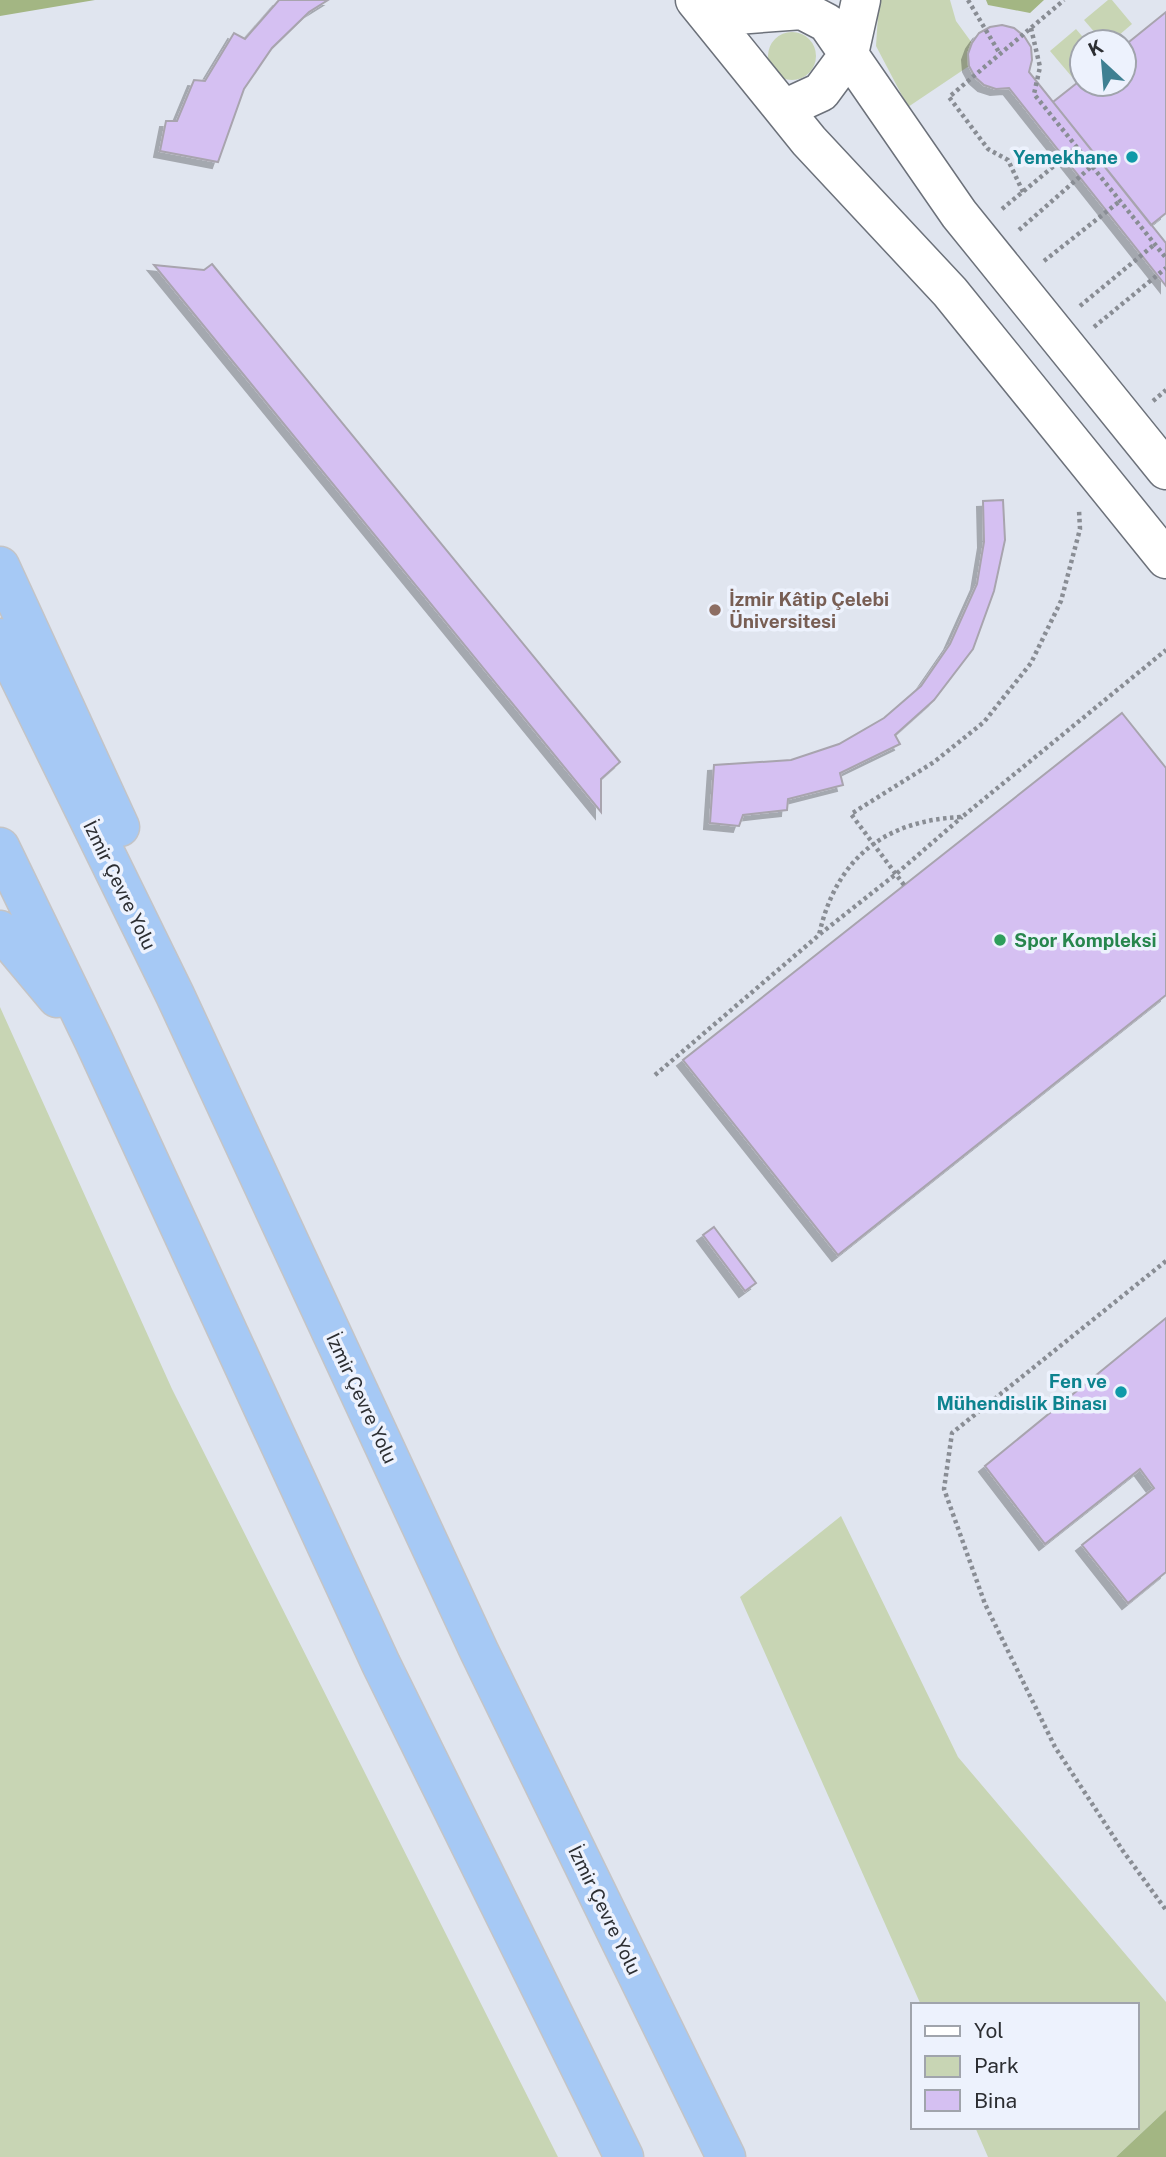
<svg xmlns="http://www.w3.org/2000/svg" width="1166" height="2157" font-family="'Public Sans',sans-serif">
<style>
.green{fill:#c8d5b4}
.forest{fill:#a3b683}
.building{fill:#d5c0f2;stroke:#a8a4ae;stroke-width:2;filter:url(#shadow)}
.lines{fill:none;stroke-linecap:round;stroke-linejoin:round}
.secondary-casing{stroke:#6c717a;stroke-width:41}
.highway-casing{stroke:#c4c4c6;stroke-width:41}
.path{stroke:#898d94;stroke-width:4.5;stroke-dasharray:3.5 3.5;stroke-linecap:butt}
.secondary{stroke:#fff;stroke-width:38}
.highway{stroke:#a6c9f5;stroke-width:38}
.culture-dot{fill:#0f9aa8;stroke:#edf2fd;stroke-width:2.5}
.education-dot{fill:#8d6e63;stroke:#edf2fd;stroke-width:2.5}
.leisure-dot{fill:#2e9e5b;stroke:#edf2fd;stroke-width:2.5}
.labels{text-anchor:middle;stroke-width:7;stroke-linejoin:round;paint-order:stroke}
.culture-label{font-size:19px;font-weight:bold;fill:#0d838f;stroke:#edf2fd;text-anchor:end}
.education-label{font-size:19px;font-weight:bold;fill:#785e54;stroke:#edf2fd;text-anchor:start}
.street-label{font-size:19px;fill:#2c2e32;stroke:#edf2fd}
.leisure-label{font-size:19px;font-weight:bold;fill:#27864d;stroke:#edf2fd;text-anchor:start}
</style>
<defs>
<filter id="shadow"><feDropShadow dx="-6" dy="6" stdDeviation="0" flood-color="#0004"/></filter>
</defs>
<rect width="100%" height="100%" fill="#e0e5ef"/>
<path class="green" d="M879,0H950L956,21L972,43L968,54L969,66L908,107L876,46Z
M1108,0H1112L1132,24L1111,42H1103L1084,20Z
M1076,29L1087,42H1082V68L1072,77L1050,51Z
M768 56a24 24 0 1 1 48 0a24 24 0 1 1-48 0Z
M0,1007L172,1389L558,2157H0Z
M841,1516L958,1757L1166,2002V2110L1116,2157H988L975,2127H1136V2005H921L740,1597Z"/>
<path class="forest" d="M0,0H95L0,16Z
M986,0H1044L1030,13L988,5Z
M1166,2110V2157H1116Z"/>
<path class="building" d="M279,0H328L309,12L272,48L244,89L218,162L160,151L166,121H177L194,80L205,81L234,33L245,39Z
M1166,12V213L1151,225L1053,102L1082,79V84H1124V46Z
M1002,25L1014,28L1024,36L1031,47L1032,60L1029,72L1166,243V286L1009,88L996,89L984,85L975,77L969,66L968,54L972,43L979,33L990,27Z
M212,264L620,762L601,779V812L154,265L204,270Z
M1003,500L1005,540L994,591L973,649L934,700L895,735L900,744L840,773L843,785L788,799L787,810L743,815L739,826L710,823L714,765L791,760L839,744L884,718L921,686L950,644L977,584L984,542L983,501Z
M1122,713L1166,768V995L838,1255L683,1060Z
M714,1227L756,1283L745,1291L703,1235Z
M1166,1318V1572L1128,1603L1082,1545L1154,1488L1140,1469L1045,1544L985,1466Z"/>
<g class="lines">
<defs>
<path id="secondary" d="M695,0L809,141L950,292L1166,559
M710,17L802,10L827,23L959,214L1166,470
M784,109L821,92L849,54L861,0"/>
<path id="highway" d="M0,566L120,827
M0,638L175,995L479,1651L726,2157
M0,847L94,1041L381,1664L624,2157
M0,930L57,998"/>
</defs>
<use href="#secondary" class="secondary-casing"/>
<use href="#highway" class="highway-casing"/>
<path class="path" d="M968,0L1000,54
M1031,28L1040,67L1034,94L1166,258
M1023,192L1008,160L988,149L949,97L1064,0
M1002,209L1077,147
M1019,230L1092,166
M1044,261L1120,201
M1080,306L1155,244
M1094,327L1166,268
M1153,401L1166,390
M904,885L851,814L934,762L984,722L1031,663L1061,601L1080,529L1079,510
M820,934L896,874L962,817
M655,1075L819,935C836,858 885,820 962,817L1166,650
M1166,1261L952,1433L944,1489L985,1604L1055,1747L1123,1851L1166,1910"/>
<use href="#secondary" class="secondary"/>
<use href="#highway" class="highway"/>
</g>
<g class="culture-dot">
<circle cx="1132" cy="157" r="7"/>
<circle cx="1121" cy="1392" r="7"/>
</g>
<circle class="education-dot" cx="715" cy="610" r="7"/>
<circle class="leisure-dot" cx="1000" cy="940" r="7"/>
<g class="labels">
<g class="culture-label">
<text x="1118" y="164">Yemekhane</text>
<text x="1107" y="1388">Fen ve<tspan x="1107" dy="22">Mühendislik Binası</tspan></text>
</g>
<g class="education-label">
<text x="729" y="606">İzmir Kâtip Çelebi<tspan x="729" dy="22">Üniversitesi</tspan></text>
</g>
<g class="street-label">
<text transform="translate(120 885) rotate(64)" y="7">İzmir Çevre Yolu</text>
<text transform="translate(362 1398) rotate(65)" y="7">İzmir Çevre Yolu</text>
<text transform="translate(605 1910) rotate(64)" y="7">İzmir Çevre Yolu</text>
</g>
<g class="leisure-label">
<text x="1014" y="947">Spor Kompleksi</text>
</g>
</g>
<rect x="911" y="2003" width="228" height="126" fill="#edf2fd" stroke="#a0a4ac" stroke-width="2"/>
<rect x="925" y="2026" width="35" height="10" fill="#ffffff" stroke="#a0a4ac" stroke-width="2"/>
<text x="974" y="2038" font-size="21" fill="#2c2e32">Yol</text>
<rect x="925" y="2056" width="35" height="21" fill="#c8d5b4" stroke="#a0a4ac" stroke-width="2"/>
<text x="974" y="2073" font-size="21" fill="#2c2e32">Park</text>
<rect x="925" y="2090" width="35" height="21" fill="#d5c0f2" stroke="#a0a4ac" stroke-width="2"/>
<text x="974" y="2108" font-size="21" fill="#2c2e32">Bina</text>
<g transform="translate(1103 63) rotate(334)"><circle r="33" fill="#edf2fd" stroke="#a0a4ac" stroke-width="2"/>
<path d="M0-5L12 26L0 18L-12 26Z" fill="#3f8092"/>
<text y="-10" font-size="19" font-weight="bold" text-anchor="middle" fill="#2c2e32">K</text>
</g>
</svg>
